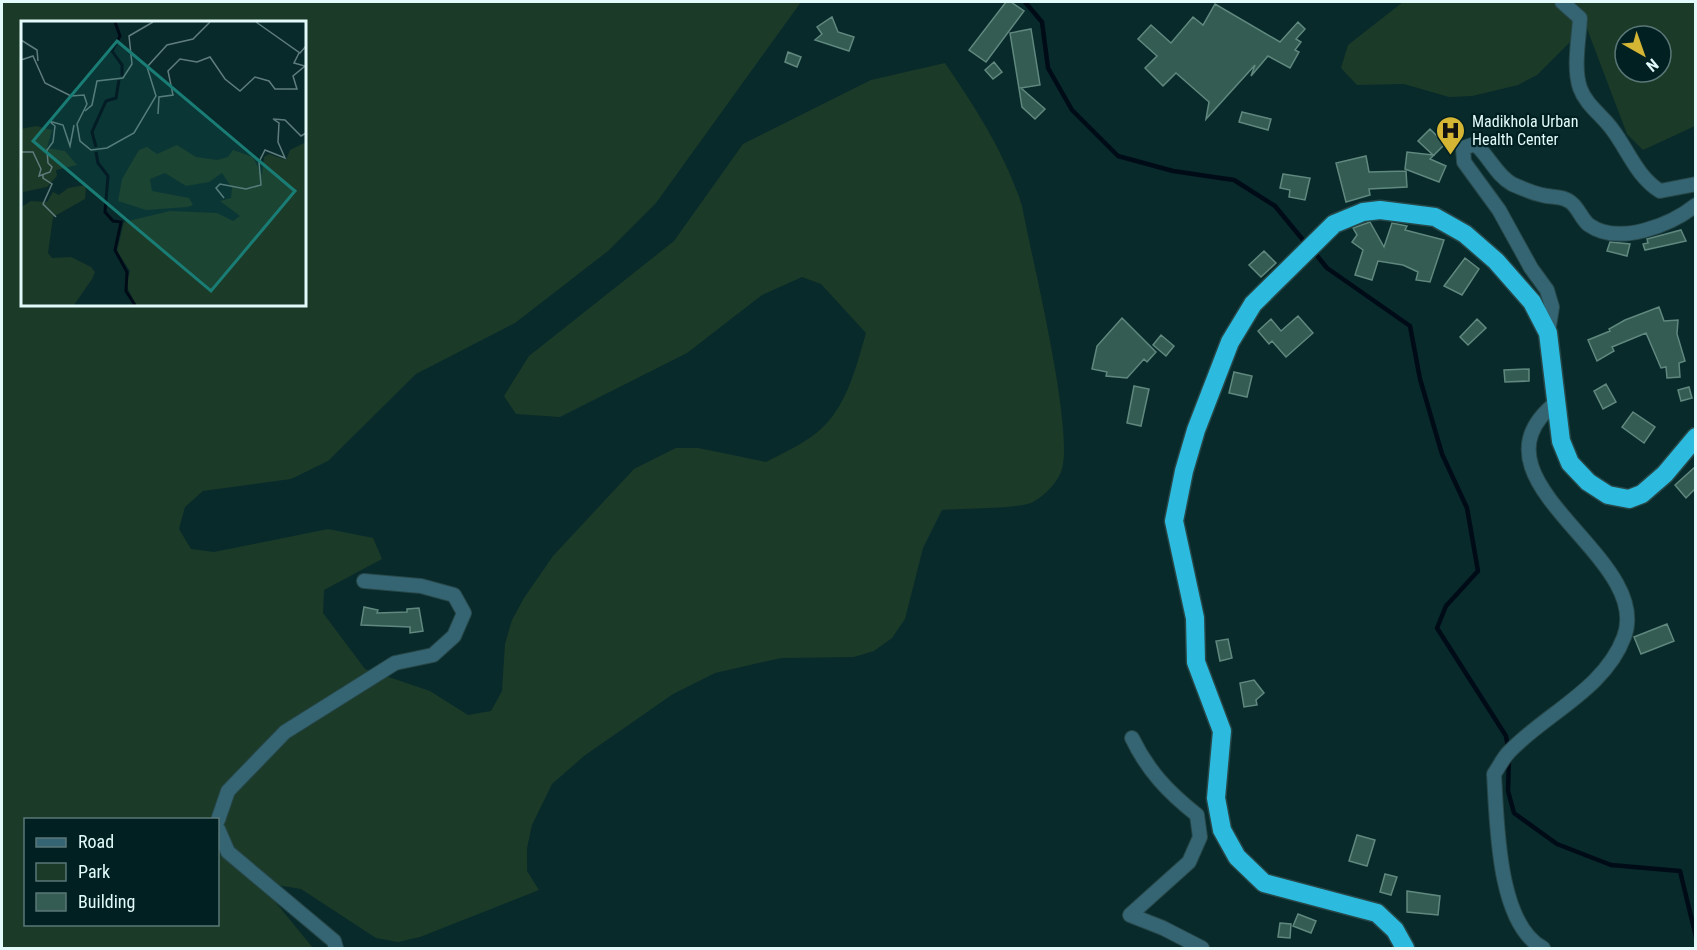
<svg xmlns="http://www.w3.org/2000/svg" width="1697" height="950" font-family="'Roboto Condensed',sans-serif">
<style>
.green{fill:#1c3a28;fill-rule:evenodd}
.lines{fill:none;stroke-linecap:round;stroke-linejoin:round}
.stream{stroke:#000b18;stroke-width:4.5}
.building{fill:#345c53;stroke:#60887e;stroke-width:1.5}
.street-casing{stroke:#274748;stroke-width:16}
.highway-casing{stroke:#274748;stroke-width:21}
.street{stroke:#356472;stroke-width:14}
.highway{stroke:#2cbbde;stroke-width:18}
.labels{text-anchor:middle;stroke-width:4.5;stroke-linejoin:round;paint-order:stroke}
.poi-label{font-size:16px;fill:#e3fafa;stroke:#002021;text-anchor:start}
.inset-river{fill:none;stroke:#000b18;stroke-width:3}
.inset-road{fill:none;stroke:#607d7e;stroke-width:1.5}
.view{fill:#1a7d75;fill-opacity:0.15;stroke:#1a7d75;stroke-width:3}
.inset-edge{fill:none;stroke:#e3fafa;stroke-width:3}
</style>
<rect width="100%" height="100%" fill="#082a2b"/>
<path class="green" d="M2,2H801L656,203L608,251L515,323L416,374L328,461L291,479L203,491L185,507L179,529L191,549L214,552L328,529L373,538L382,559L324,590L323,613L365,669L430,691L468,715L491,711L502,691L505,644L512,620L524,598L553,556L634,469L676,448H698L766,462C781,454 797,447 811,437C845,414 855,371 866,333L821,284L802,277L762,295L687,353L560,417L516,414L504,396L529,356L674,241L743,144L871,80L945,63C975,107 1006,155 1022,206C1031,255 1076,435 1061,472C1056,484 1044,496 1033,502C1021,509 960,508 942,510L923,548L905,619L892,638L874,651L854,657L781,658L715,673L673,694L584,756L552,784L532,825L527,848V871L539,890L420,937L398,942L376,938L301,889L259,882L313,948H2ZM22,22H304V304H22ZM26,820H218V924H26Z
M1403,2H1695V126L1643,150L1627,134L1586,26L1537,75L1518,85L1472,96L1449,97L1404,84L1357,85L1341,68L1348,45ZM1625,36H1661V72H1625Z"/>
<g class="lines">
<path class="stream" d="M1025,2L1042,22L1048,68L1072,110L1118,156L1173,171L1234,180L1275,206L1308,246
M1314,252L1327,268L1410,326L1420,379L1442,454L1467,508L1478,571L1446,606L1437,628L1506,736L1508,748
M1509,759L1508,791L1514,813L1557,844L1611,865L1680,871L1696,937"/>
</g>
<path class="building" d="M1006,2H1011L1024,11L986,62L969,50Z
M1215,4L1280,42L1298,22L1305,29L1296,39L1301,42L1295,50L1299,52L1290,68L1268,56L1251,76L1255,65L1206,119L1209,102L1176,73L1163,86L1145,68L1157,56L1138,39L1151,25L1171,43L1193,17L1203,25Z
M832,17L838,32L854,37L849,51L815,40L822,34L817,27Z
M1031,29L1040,85L1021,88L1045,109L1035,119L1022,107L1010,33Z
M788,52L801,57L797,67L785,62Z
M994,62L1002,72L993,79L985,70Z
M1242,112L1271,119L1268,130L1239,122Z
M1430,129L1445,144L1430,159L1446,166L1439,182L1405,169L1407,152L1433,155L1418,141Z
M1366,156L1369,172L1406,171L1407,187L1369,189L1370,195L1346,202L1336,163Z
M1283,174L1310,178L1305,200L1289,197L1290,190L1280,188Z
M1370,222L1384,247L1392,223L1407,226L1405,230L1444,240L1430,282L1416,280L1418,272L1403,265L1378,261L1372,280L1355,275L1363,250L1352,242L1357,235L1353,228Z
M1681,230L1686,241L1645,250L1643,244L1648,243L1647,239Z
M1610,242L1630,244L1627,256L1607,251Z
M1264,251L1276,263L1261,277L1249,265Z
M1465,258L1479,269L1462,295L1444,286Z
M1659,307L1664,321L1678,320L1677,334L1685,361L1679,363L1680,377L1667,378L1666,367L1661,368L1646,333L1612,347L1614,351L1597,361L1588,340L1610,331L1609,329L1625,320Z
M1298,316L1313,333L1286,357L1272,341L1269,344L1258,331L1271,319L1281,331Z
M1122,318L1156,352L1147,362L1144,359L1127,378L1106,376L1107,372L1092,369L1097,346Z
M1477,319L1486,328L1468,345L1460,337Z
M1161,335L1174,346L1166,356L1153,345Z
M1529,369V381L1505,382L1504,370Z
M1234,372L1252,376L1247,397L1229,393Z
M1606,384L1616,402L1603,409L1594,391Z
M1134,386L1149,389L1141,426L1127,423Z
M1689,387L1692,398L1681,401L1678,390Z
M1633,412L1655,427L1644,443L1622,427Z
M1695,467V489L1686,498L1675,485Z
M364,607L378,610L377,613L407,612V609L419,608L423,631L410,633V627L361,625Z
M1667,624L1674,641L1641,654L1634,637Z
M1228,639L1232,658L1220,661L1216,641Z
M1254,680L1264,693L1256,700L1257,705L1244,707L1240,683Z
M1357,835L1375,840L1367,866L1349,861Z
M1385,874L1397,877L1391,895L1380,892Z
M1407,891L1440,896L1438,915L1407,912Z
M1298,914L1316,921L1311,933L1293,926Z
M1280,923L1291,924L1290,938L1278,937Z"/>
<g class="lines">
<defs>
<path id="street" d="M1562,2L1580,18C1579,39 1573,68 1580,88C1586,105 1602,115 1612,129C1628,150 1637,177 1660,191L1696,184
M1548,333L1552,307L1547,290L1531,268L1499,210L1464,162L1463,148L1475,144C1489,156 1496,175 1512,184C1521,188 1533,193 1542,195C1552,198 1560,195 1569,201C1578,206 1581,219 1589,225C1619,246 1671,225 1696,205
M1132,738C1148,771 1168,792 1197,815L1200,837L1189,862L1130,915L1163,928L1202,948
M218,820L228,791L285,732L395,663L433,655L454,636L464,613L454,595L421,586L364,581
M218,829L228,852L334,941L336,948
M1543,948C1497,924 1497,821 1494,774C1499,767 1503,758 1509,752C1545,714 1605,689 1624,637C1655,555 1456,479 1558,401"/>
<path id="highway" d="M1405,948L1395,930L1377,913L1264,883L1237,857L1222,830L1216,798L1222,731L1196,662L1195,618L1174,521L1184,471L1196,430L1230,342L1253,304L1334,224L1363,212L1380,210L1435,217L1465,234L1496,261L1532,302L1548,333L1561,441L1570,463L1588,482L1608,495L1629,499L1642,494L1665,474L1696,437"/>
</defs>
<use href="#street" class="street-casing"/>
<use href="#highway" class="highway-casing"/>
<use href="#street" class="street"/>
<use href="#highway" class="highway"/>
</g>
<defs>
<symbol id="hospital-pin" viewBox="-11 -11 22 30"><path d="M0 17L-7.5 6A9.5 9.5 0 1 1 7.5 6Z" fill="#d5b534" stroke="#002021"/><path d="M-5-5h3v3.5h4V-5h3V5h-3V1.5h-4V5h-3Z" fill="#111"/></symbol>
</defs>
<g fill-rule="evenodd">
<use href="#hospital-pin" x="1434" y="114" width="33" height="45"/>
</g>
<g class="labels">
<g class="poi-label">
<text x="1472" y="127">Madikhola Urban<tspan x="1472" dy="18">Health Center</tspan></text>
</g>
</g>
<g transform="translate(21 21)">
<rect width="285" height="285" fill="#082a2b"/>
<path d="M15,105L31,109L26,127L44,130L56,144L35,149L36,155L26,166L2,171L0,108ZM285,121V284H115L105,264L109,250L96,230L103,201L149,190L196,192L212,200L219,195L199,180L210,177L211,167L201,152L188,161L165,165L144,152L129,158L131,170L168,177L172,184L166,186L125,189L97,180L101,158L118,129L126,126L136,133L156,124L175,136L196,139L207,136L212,129L232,136L241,154L243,136L248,133L265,139L269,129ZM65,164L64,178L32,196L27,232L31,237L50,236L70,246L74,251L71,258L53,284H0V186L10,180L26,181L32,171L38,174L47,167Z" fill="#1c3a28"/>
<path class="inset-river" d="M94,1L99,15L91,30L101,44V55M75,126L71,111L85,80L95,77L98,59M75,131L77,142L87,155L84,191L92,200L100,201L94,229L106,251L105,270L114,284"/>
<path class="inset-road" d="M235,1L279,32L285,25M0,19L16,29L17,40M0,39L12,35L24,62L50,75L63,74L66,83L56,103L59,120L70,129L86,127L113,112L135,75L126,46L146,24L172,18L189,1M64,90L71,84L76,60L102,57L111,43L108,15L132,1M137,93L138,76L152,74L147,50L159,38L176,41L189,36L204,58L219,70L234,56L248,60L254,68H276L272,55L284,45L273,42L278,32M0,131H12L20,148L18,155L29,151L31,146L27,142L26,129L32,121L34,105L28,100L42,104L49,125L53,104M22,153V157L31,163L22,183L35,196M203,177L195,167L199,163L225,168L240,164L238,141L244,129L264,137L257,121L258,102L252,98L264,99L280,115L285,112"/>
<path class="view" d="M96,20L274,170L190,270L12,120Z"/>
<rect width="285" height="285" class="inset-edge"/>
</g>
<rect width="1697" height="950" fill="none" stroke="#e3fafa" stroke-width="6"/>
<rect x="24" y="818" width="195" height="108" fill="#002021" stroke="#5b7778" stroke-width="1.5"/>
<rect x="36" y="838" width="30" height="9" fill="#356472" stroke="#5b7778" stroke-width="1.5"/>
<text x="78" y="848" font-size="18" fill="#e3fafa">Road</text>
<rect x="36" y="863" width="30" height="18" fill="#1c3a28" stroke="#5b7778" stroke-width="1.5"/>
<text x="78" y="878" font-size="18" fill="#e3fafa">Park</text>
<rect x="36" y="893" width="30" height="18" fill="#345c53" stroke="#5b7778" stroke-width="1.5"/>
<text x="78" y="908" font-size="18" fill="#e3fafa">Building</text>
<g transform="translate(1643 54) rotate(140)"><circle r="28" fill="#002021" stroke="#5b7778" stroke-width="1.5"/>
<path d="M0-4.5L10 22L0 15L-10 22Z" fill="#d5b534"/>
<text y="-9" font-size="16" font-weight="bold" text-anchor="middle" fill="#e3fafa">N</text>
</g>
</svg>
